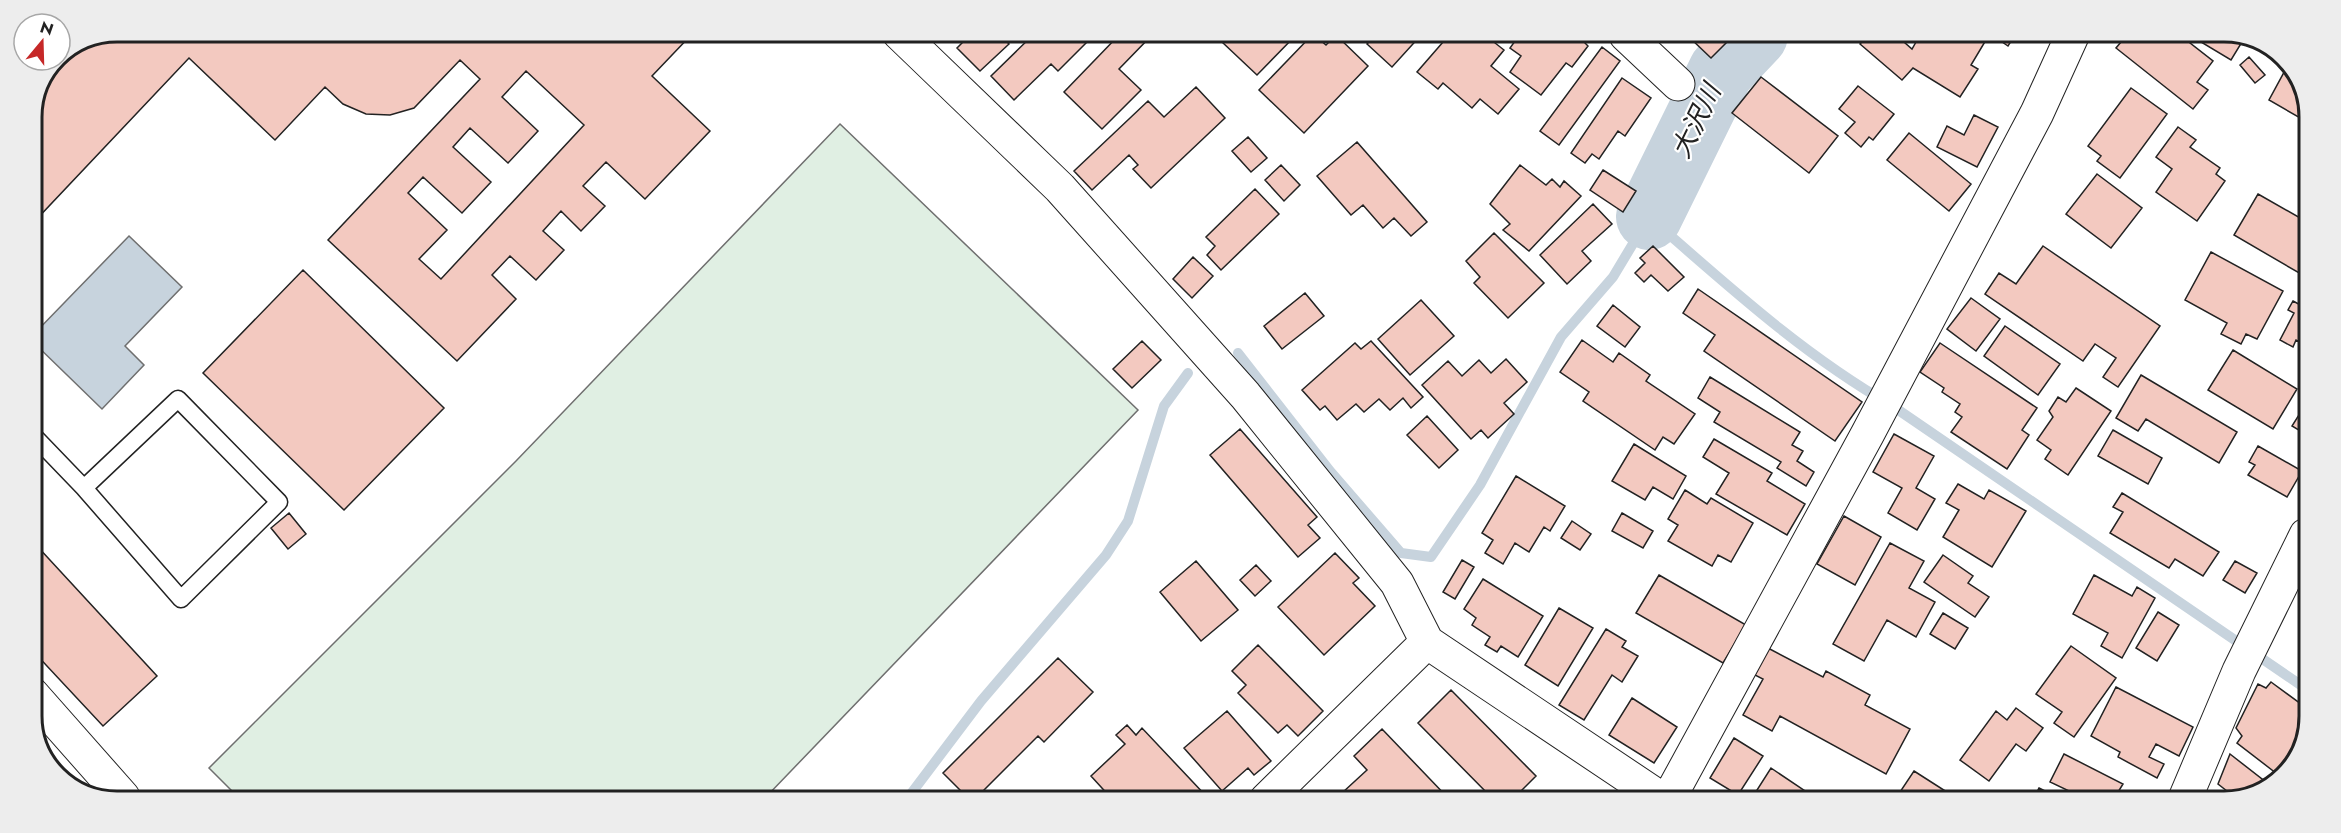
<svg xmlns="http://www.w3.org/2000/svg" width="2341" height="833" font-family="Jost,'Noto Sans JP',sans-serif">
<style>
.green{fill:#e0efe3;stroke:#6f6f6f;stroke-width:1.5}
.water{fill:#c7d3dd;stroke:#6f6f6f;stroke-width:1.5}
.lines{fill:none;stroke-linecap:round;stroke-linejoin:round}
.stream{stroke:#c7d3dd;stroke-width:10}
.river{stroke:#c7d3dd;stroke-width:66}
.building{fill:#f3c9c0;stroke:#222;stroke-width:1.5;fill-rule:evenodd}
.service-casing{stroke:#222;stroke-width:19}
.minor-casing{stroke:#222;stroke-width:35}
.service{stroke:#fff;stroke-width:16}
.minor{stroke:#fff;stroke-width:33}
.labels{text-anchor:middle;stroke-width:4.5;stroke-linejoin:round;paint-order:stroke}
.water-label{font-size:26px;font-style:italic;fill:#222;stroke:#fff}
.rim{fill:none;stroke:#222;stroke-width:3}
</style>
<rect width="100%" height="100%" fill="#fff"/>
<path class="green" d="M840,124L1138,410L765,798L238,797L209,768L516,461Z"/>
<path class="water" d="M129,236L182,287L125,346L144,365L102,409L32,341V336Z"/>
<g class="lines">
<path class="stream" d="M1238,353L1330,471L1401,553L1431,557L1480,485L1561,337L1613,277L1649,217C1726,284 1802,354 1891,405L2305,688
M907,799L981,701L1106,555L1128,521L1164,406L1188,373"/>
<path class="river" d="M1649,217L1721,71L1755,35"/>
</g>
<path class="building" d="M117,32L693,33L652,76L710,131L645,199L606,162L583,186L605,206L581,231L561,211L543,231L564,250L536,280L510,256L492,275L516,299L457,361L328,240L480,79L460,60L414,108L390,115L366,114L343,104L325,87L275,140L189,58L32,224V112L55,60H60V55ZM526,71L584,125L441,279L419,259L447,230L408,193L423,177L462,213L491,182L453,147L470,128L508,163L538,131L502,97Z
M972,33H999L1009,44L980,71L957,48Z
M1035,33H1078L1087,42L1058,71L1051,64L1014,100L991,76Z
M1120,34H1146L1150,37L1119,69L1141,90L1102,129L1064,92Z
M1230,34H1297L1257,75L1222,42Z
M1313,34L1326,45L1336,35L1368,66L1304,133L1259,90Z
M1376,34H1422L1392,67L1367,44Z
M1450,34H1494L1490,39L1504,50L1491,66L1519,89L1498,114L1480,99L1472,108L1443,83L1438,89L1417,72Z
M1520,34L1589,35L1584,42L1588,46L1572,67L1566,63L1541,95L1510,72L1521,56L1510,48Z
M1691,35H1725L1730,39L1711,58L1689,37Z
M1868,35H1896L1912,49L1920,35H1977L1986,40L1971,65L1978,69L1960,97L1913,68L1902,80L1860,44Z
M1992,35H2015L2008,46Z
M2126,36H2168L2173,40L2175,36H2181L2213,61L2197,82L2208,90L2193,109L2116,48Z
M2191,36H2243L2245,37L2231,60Z
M1602,47L1620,61L1559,145L1540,131Z
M2249,57L2265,75L2255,83L2240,65Z
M2289,63L2309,111V123L2269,100Z
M1761,77L1838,136L1809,173L1732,113Z
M1622,78L1651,98L1625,136L1618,131L1599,159L1592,154L1585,163L1571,153Z
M1858,86L1894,114L1873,140L1869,137L1861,147L1845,133L1855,122L1839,109Z
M1196,87L1225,118L1151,188L1133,169L1138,165L1129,155L1092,190L1074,171L1148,101L1164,117Z
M2131,88L2167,114L2120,178L2097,161L2101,156L2088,146Z
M1974,115L1998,127L1977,167L1937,147L1947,126L1964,135Z
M2178,127L2196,140L2190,147L2220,168L2216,174L2225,181L2197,221L2156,192L2172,169L2156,157Z
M1909,133L1971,184L1949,211L1887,160Z
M1248,137L1267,158L1251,172L1232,151Z
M1357,142L1427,222L1411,236L1394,218L1383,228L1363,205L1351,215L1317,176Z
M1281,165L1300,185L1284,201L1265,180Z
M1520,165L1546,185L1552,179L1560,187L1564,181L1581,196L1529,251L1503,230L1510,224L1490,204Z
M1603,170L1636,191L1623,212L1590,190Z
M2097,174L2142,208L2111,248L2066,214Z
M1255,189L1279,214L1221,270L1207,255L1215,246L1206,237Z
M2258,194L2309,223L2308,261L2301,274L2234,235Z
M1593,204L1612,224L1582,251L1591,261L1567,284L1540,255Z
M1494,233L1544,283L1508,318L1474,283L1480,277L1466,261Z
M1653,246L1684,277L1668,291L1651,275L1644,282L1635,273L1645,263L1640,258Z
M2043,246L2160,326L2118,387L2103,377L2116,358L2095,344L2083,361L1985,294L1999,273L2016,284Z
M2211,252L2283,291L2257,339L2246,334L2241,344L2221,334L2227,323L2185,300Z
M1193,257L1213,276L1192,298L1173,279Z
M303,270L444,408L344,510L203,373Z
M1698,289L1862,402L1835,441L1704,351L1715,335L1683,313Z
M1305,293L1324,316L1282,349L1264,326Z
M1971,298L2000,319L1976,351L1947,329Z
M1421,300L1454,336L1410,375L1378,339Z
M2293,301L2308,309V346L2296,340L2293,347L2280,340L2294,313L2288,310Z
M1613,305L1640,327L1625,347L1597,326Z
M2005,326L2060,364L2038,395L1984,356Z
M1582,340L1613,362L1619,353L1650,375L1646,381L1695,414L1674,444L1663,437L1655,450L1583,401L1589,392L1560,372Z
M1142,341L1161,360L1132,388L1113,369Z
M1371,341L1423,397L1411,408L1403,398L1390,410L1379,399L1364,412L1356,404L1337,420L1325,406L1320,410L1302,390L1355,343L1361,349Z
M1940,343L2037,408L2022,430L2029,435L2007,469L1951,432L1962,417L1955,412L1960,404L1942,392L1944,388L1920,372Z
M2233,350L2297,389L2273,429L2208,390Z
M1506,359L1527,382L1504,403L1514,414L1488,438L1481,430L1471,439L1422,385L1448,361L1462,376L1479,360L1491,373Z
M2141,375L2237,432L2219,463L2146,419L2138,431L2116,418Z
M1710,377L1800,432L1792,445L1803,451L1797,461L1814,472L1806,486L1777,468L1781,462L1714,422L1720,412L1698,398Z
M2076,388L2111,411L2068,475L2045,459L2051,450L2037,440L2053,417L2049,411L2058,397L2066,402Z
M2307,402V435L2292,426Z
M1427,416L1458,450L1439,468L1407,435Z
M1240,429L1317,517L1308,525L1320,538L1298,557L1210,455Z
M2113,430L2162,458L2148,484L2098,456Z
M1894,434L1934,456L1916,488L1935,499L1917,530L1888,513L1902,488L1873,472Z
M1714,439L1772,473L1767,481L1805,504L1787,535L1716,494L1729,473L1703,457Z
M1634,444L1686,476L1673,499L1653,487L1645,500L1612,481Z
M2258,446L2302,471L2287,497L2248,475L2255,465L2249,462Z
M1516,476L1565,506L1550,531L1544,527L1529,552L1515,543L1503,564L1485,553L1493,540L1482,533Z
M1958,484L1984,499L1989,490L2026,511L1992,567L1943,537L1959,510L1946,503Z
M1685,490L1707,504L1711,498L1753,523L1731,562L1718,555L1712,566L1668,541L1678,525L1668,519Z
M2122,493L2219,552L2203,576L2175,559L2169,568L2110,533L2123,512L2113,507Z
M289,513L306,534L288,549L271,528Z
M1622,513L1653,531L1643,548L1612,531Z
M1844,516L1881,537L1855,585L1817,564Z
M1572,521L1591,534L1580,550L1561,538Z
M1890,543L1924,561L1909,588L1935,602L1916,637L1887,620L1864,661L1833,644Z
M37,546L157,676L103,726L32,650V551Z
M1335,553L1359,578L1353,583L1375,606L1324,655L1278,607Z
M1943,555L1973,576L1968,583L1989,597L1975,617L1924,582Z
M1462,560L1474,567L1455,599L1443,592Z
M1196,561L1238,610L1201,641L1160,592Z
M2235,561L2257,573L2245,593L2223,580Z
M1256,565L1271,581L1255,596L1240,580Z
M1659,575L1746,625L1723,663L1636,613Z
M2094,575L2132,596L2137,587L2155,598L2122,658L2101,646L2108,633L2073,614Z
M1483,579L1543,616L1518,657L1501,646L1497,652L1485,645L1490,637L1472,625L1476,618L1464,609Z
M1559,608L1593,628L1558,686L1525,665Z
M2158,612L2179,625L2157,661L2136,648Z
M1943,613L1968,628L1955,649L1930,634Z
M1606,629L1626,641L1622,647L1638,656L1622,682L1612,675L1584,720L1559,705Z
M1258,645L1323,711L1298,736L1287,725L1278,733L1238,693L1246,685L1232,671Z
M2071,646L2116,678L2074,737L2054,723L2062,712L2036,694Z
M1766,647L1823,677L1826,671L1870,695L1865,705L1910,729L1886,774L1780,716L1772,731L1743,715L1763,679L1751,673Z
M1058,658L1093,692L1044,742L1038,736L975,799H969L943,773Z
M2271,682L2305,707V743L2281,777L2237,743L2242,736L2236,728L2258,684L2266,688Z
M2116,687L2193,727L2179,756L2156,744L2149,757L2164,764L2157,778L2118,757L2120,752L2091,736Z
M1451,690L1536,776L1512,800H1494L1418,723Z
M1632,698L1677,727L1654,763L1609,735Z
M2016,708L2043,728L2026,751L2016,744L1989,781L1960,760L1996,711L2007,720Z
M1227,711L1271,761L1254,775L1248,768L1222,791L1184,748Z
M1127,725L1136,735L1142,728L1207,797L1205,799H1112L1091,776L1125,744L1116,735Z
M1382,729L1450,800H1349L1342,793L1367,770L1354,756Z
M1734,738L1763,756L1738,795L1710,778Z
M2064,754L2123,784L2115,797L2123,801H2090L2050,782Z
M2230,754L2271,786L2236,798L2218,784Z
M1771,768L1811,795L1807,801H1750Z
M1914,771L1961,801H1894Z
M2039,788L2065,801H2032Z"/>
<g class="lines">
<defs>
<path id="service" d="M32,434L84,488L181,599L279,502L178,399L84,488"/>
<path id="minor" d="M899,33L1060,188L1245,395L1397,583L1427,642L1663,800
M1626,35L1678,84
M32,694L123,797
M1266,800L1427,642
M1668,800L1867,435L2037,113L2072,36
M2184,801L2239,671L2306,535"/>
</defs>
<use href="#service" class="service-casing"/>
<use href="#minor" class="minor-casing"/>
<use href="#service" class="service"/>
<use href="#minor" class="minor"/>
</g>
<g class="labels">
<g class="water-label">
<text transform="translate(1696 121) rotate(-64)" y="9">大沢川</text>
</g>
</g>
<path d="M0 0H2341V833H0ZM117 42H2224A75 75 0 0 1 2299 117V716A75 75 0 0 1 2224 791H117A75 75 0 0 1 42 716V117A75 75 0 0 1 117 42Z" fill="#ededed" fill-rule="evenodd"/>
<path class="rim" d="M117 42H2224A75 75 0 0 1 2299 117V716A75 75 0 0 1 2224 791H117A75 75 0 0 1 42 716V117A75 75 0 0 1 117 42Z"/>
<g transform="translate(42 42) rotate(19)"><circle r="28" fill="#ffffff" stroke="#a7a7a7" stroke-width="1.5"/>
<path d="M0-4.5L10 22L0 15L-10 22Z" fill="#c62828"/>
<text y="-9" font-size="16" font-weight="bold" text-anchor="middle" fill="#222222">N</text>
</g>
</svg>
